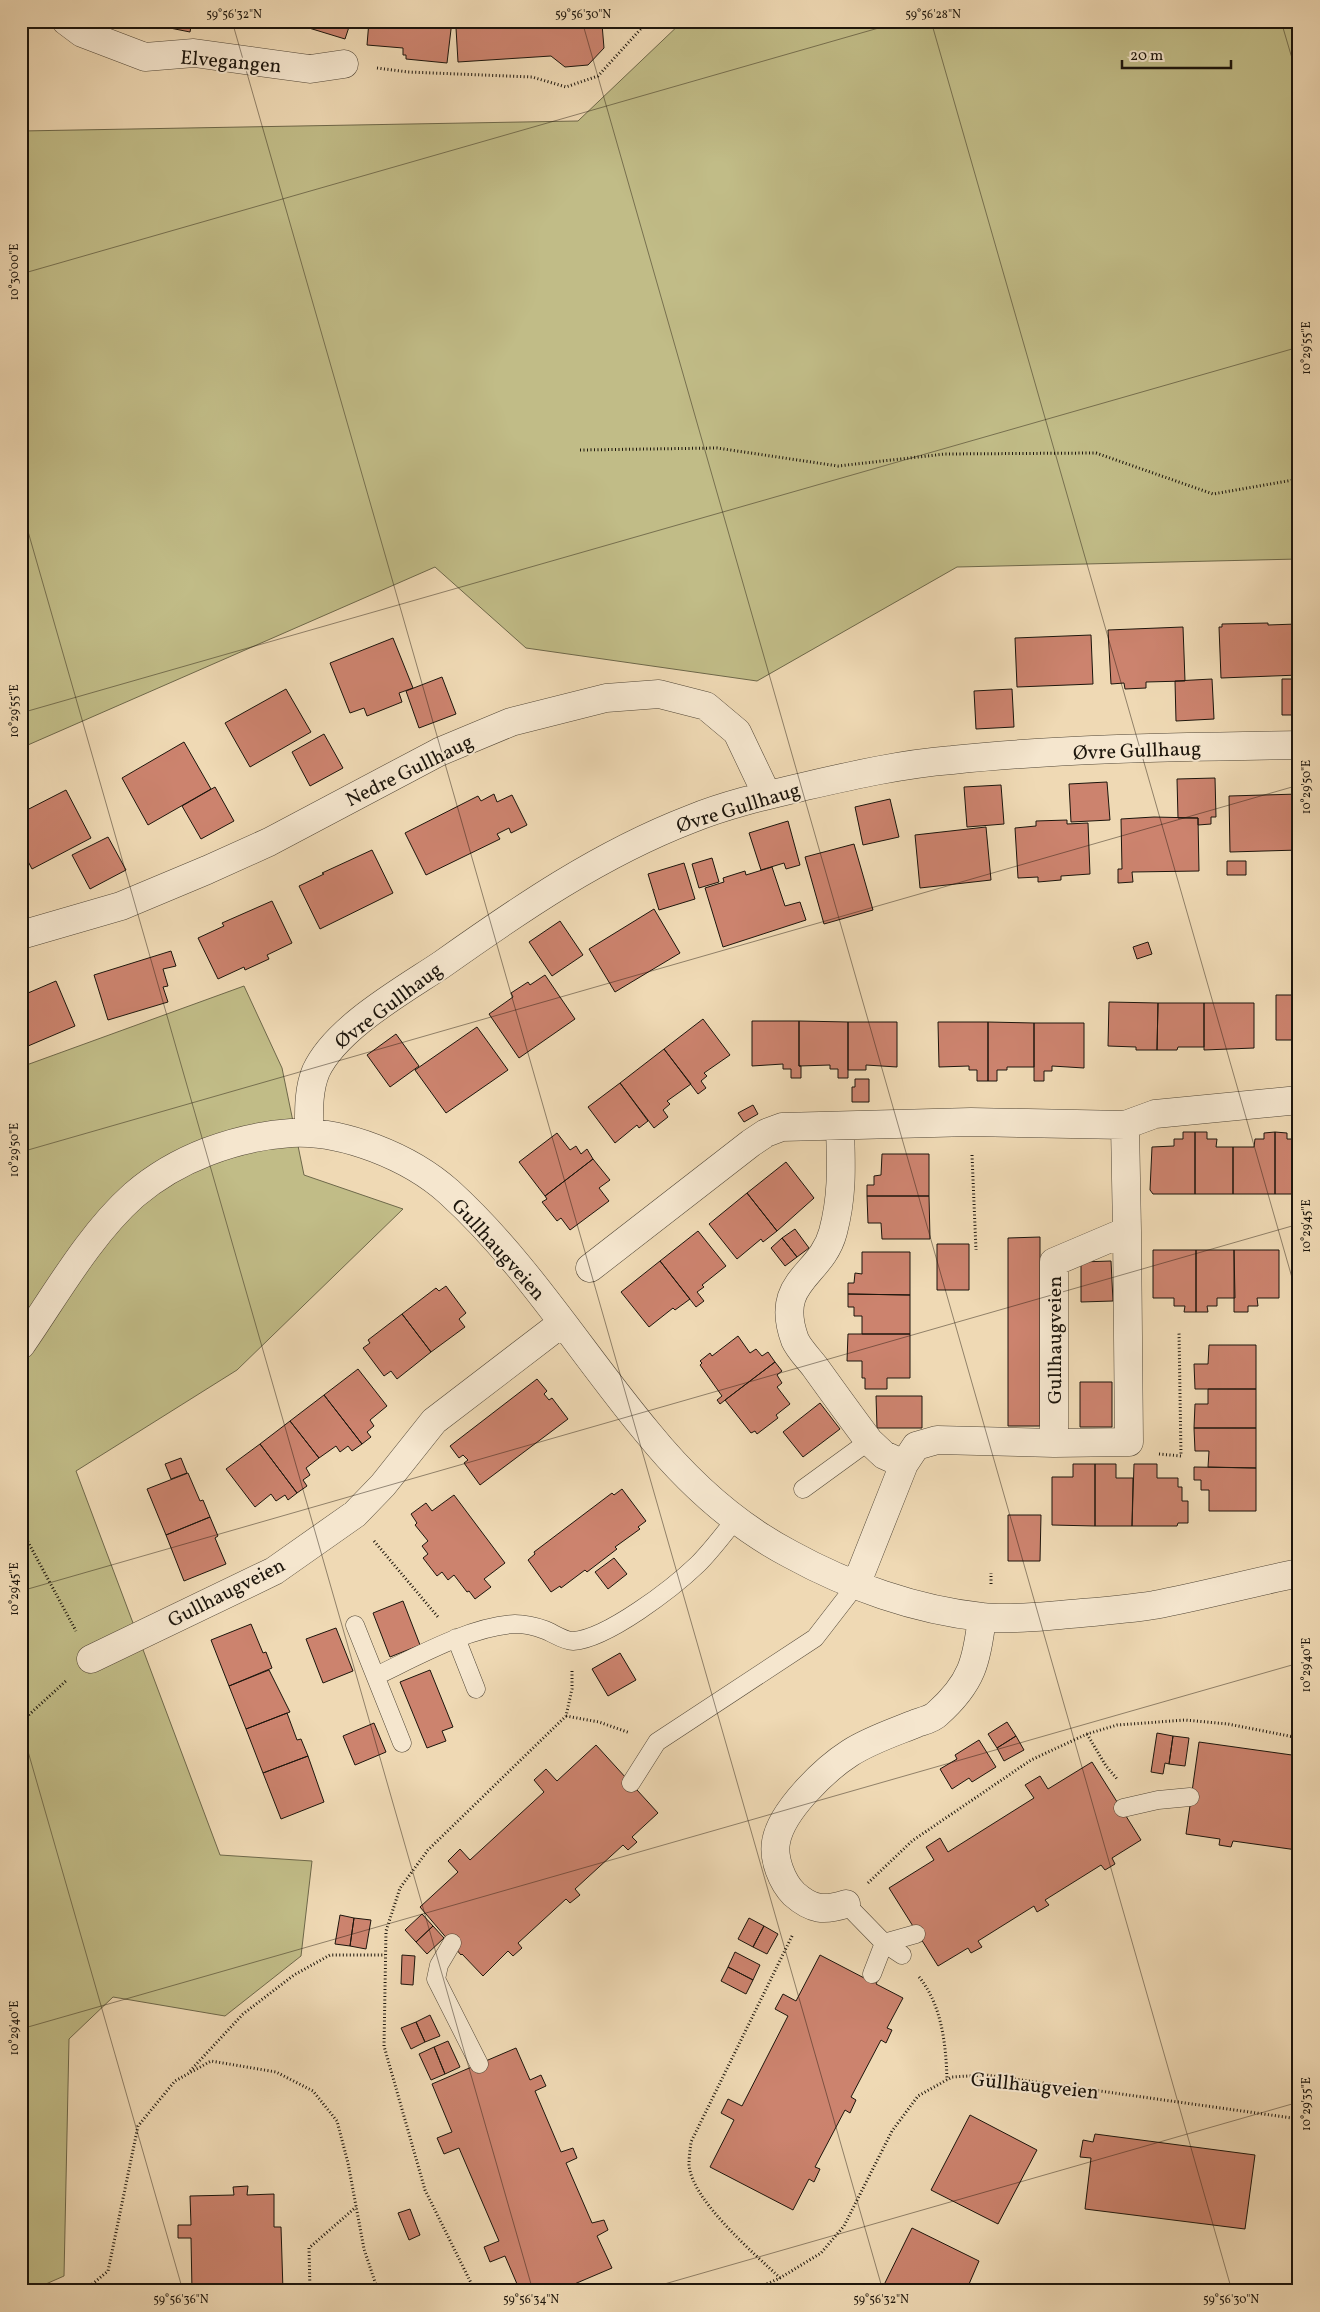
<svg xmlns="http://www.w3.org/2000/svg" width="1320" height="2312" font-family="Vollkorn,serif">
<style>
.green{fill:#c1bc87;stroke:#6e684a}
.building{fill:#cc836e;stroke:#1c150c}
.lines{fill:none;stroke-linecap:round;stroke-linejoin:round}
.lane-casing{stroke:#514636;stroke-width:19}
.street-casing{stroke:#514636;stroke-width:29}
.path{stroke:#1c150c;stroke-width:3;stroke-dasharray:1 2.5;stroke-linecap:butt}
.lane{stroke:#f5e6ce;stroke-width:18}
.street{stroke:#f5e6ce;stroke-width:28}
.ticks{fill:none;stroke:#1c150c;stroke-width:1;stroke-opacity:0.45}
.labels{text-anchor:middle;stroke-width:4;stroke-linejoin:round;paint-order:stroke}
.street-label{font-size:20px;fill:#1c150c;stroke:#f5e6ce}
.neatline{fill:none;stroke:#1c150c;stroke-width:2}
.ticks-label{font-size:12px;text-anchor:middle;fill:#1c150c}
</style>
<rect width="100%" height="100%" fill="#efd9b4"/>
<filter id="stains"><feTurbulence type="fractalNoise" baseFrequency=".004" numOctaves="4"/><feColorMatrix values="0 0 0 0 .2 0 0 0 0 .09 0 0 0 0 .02 0 0 0 .5 -.17"/></filter>
<radialGradient id="worn" r=".72"><stop offset=".6" stop-color="#630" stop-opacity="0"/><stop offset="1" stop-color="#630" stop-opacity=".3"/></radialGradient>
<path class="green" d="M683,21H1299V559L957,567L757,681L526,648L435,567L21,748V131L578,121Z
M244,986L282,1068L304,1175L403,1209L237,1370L76,1471L220,1855L312,1861L301,1956L225,2016L113,1997L69,2039L64,2276L30,2291H21V1067Z"/>
<path class="building" d="M172,21H192L190,32L170,28Z
M286,21H351L345,39Z
M369,21H452L447,63L406,59V55H403V48L367,45Z
M550,21H599L602,24L604,48L588,65L565,67L551,56L458,62L456,28Z
M1268,623V625L1297,624L1299,675L1221,678L1219,627H1222V624Z
M1183,627L1185,681L1146,682V688L1125,689L1124,683L1111,684L1108,630Z
M1091,635L1093,684L1017,687L1015,638Z
M393,638L413,688L399,693L402,702L367,716L364,708L350,713L330,663Z
M442,677L456,714L419,728L406,691Z
M1212,679L1214,719L1176,721L1175,681Z
M1282,679H1299V715H1282Z
M286,689L311,732L250,767L225,723Z
M1012,689L1014,727L976,729L974,691Z
M324,734L343,768L310,786L292,752Z
M184,742L211,789L148,825L122,778Z
M1215,778L1216,817H1211V824L1198,825V818H1178L1177,779Z
M1107,782L1110,820L1071,822L1069,784Z
M1001,785L1004,824L967,827L964,787Z
M215,787L234,821L201,839L182,806Z
M66,790L91,838L32,869L21,848V813Z
M494,794L497,802L512,795L527,825L511,833L509,828L497,834L500,839L426,875L405,833L478,796L481,801Z
M1299,794V850L1230,852L1229,796Z
M890,799L899,837L863,845L855,807Z
M1154,817L1198,818L1199,871L1132,872L1133,882L1118,883V869H1122L1121,819Z
M1067,820V824L1088,823L1090,874L1061,876V880L1038,882V877L1018,878L1015,828L1036,826V821Z
M788,821L800,865L786,869L784,863L761,870L749,833Z
M986,827L991,880L920,888L915,835Z
M108,837L126,870L90,889L72,855Z
M854,844L873,910L824,924L805,857Z
M372,850L393,893L320,929L299,886L324,874L322,873Z
M712,858L719,882L699,888L692,864Z
M1227,861H1246V875H1227Z
M684,863L695,899L659,910L648,874Z
M772,867L785,906L800,902L806,920L723,947L705,888L724,882L723,878L745,871L746,875Z
M272,901L292,943L267,955L269,959L245,970L244,967L218,979L198,938L224,926L222,923Z
M654,909L680,953L615,992L589,949Z
M560,921L583,955L552,976L529,942Z
M1148,942L1152,954L1137,959L1133,947Z
M171,951L176,966L163,969L168,986L163,987L168,1002L108,1020L94,975Z
M545,975L575,1019L519,1058L489,1014L513,997L511,993L528,982L530,985Z
M56,981L75,1026L21,1049V996Z
M1276,995H1299V1040H1276Z
M1109,1002L1158,1003L1157,1050H1136V1047L1108,1046Z
M1158,1003H1204V1047H1178L1177,1050H1157Z
M1204,1003H1254V1048L1204,1050Z
M703,1019L730,1055L704,1073L707,1076L701,1081L706,1088L698,1094L664,1049Z
M752,1021H799V1066H801V1078H791V1069H783V1064L752,1066Z
M799,1021L848,1022V1078H838V1069H830V1065L799,1066Z
M848,1022H897V1067L866,1065V1070H848Z
M938,1022H988V1081H977V1070H969V1066L939,1067Z
M988,1022L1034,1023V1067H1007V1070H997V1081H988Z
M1034,1023H1084V1068L1052,1066V1071H1044V1081H1034Z
M477,1027L508,1070L446,1113L415,1070Z
M396,1034L419,1066L390,1087L367,1055Z
M664,1049L691,1084L667,1101L670,1104L663,1110L668,1117L654,1128L620,1083Z
M855,1079H869V1102H852V1087H855Z
M620,1083L648,1121L639,1128L637,1125L615,1143L588,1107Z
M753,1105L758,1114L744,1122L738,1113Z
M1183,1132H1195V1194H1153L1150,1190L1152,1147L1174,1146V1139H1183Z
M1195,1132H1207V1139H1217L1216,1147H1233V1194H1195Z
M1275,1132V1194H1233V1147H1254L1255,1139H1264V1133Z
M1275,1132L1287,1133V1139H1297L1299,1194H1275Z
M557,1133L570,1150L576,1146L581,1154L587,1149L593,1159L545,1196L519,1162Z
M882,1154H929V1196H867V1185H874V1176L881,1175Z
M593,1159L610,1180L599,1188L609,1201L570,1230L561,1218L557,1221L542,1202L547,1199L545,1196Z
M786,1162L814,1198L777,1231L747,1193Z
M747,1193L777,1231L763,1242L761,1239L737,1259L709,1224Z
M867,1196H929L930,1239H882L881,1223H868Z
M795,1229L809,1248L797,1257L782,1238Z
M698,1231L726,1266L702,1285L704,1287L697,1292L704,1301L696,1307L660,1261Z
M1040,1237V1426H1008V1238Z
M782,1238L797,1257L785,1266L771,1248Z
M937,1244H969V1290H937Z
M1153,1250H1196V1312H1184L1185,1306H1174V1298H1153Z
M1196,1250H1234L1235,1298H1217V1306H1207L1208,1312H1196Z
M1234,1250H1279V1298H1257L1258,1306H1248V1312H1234Z
M862,1252H910V1295L848,1294V1283H854L855,1273L862,1274Z
M660,1261L690,1299L675,1310L673,1308L649,1327L621,1292Z
M1111,1261L1113,1301L1081,1302V1262Z
M446,1286L466,1313L459,1319L465,1327L431,1352L402,1314L436,1288L439,1291Z
M848,1294L910,1295V1334H862V1316H854V1307H848Z
M402,1314L431,1352L397,1379L391,1371L384,1376L363,1348L370,1343L368,1340Z
M848,1334H910V1378H887V1389H865V1378H862V1361H847Z
M738,1336L750,1353L756,1349L762,1356L768,1352L775,1362L720,1404L717,1400L722,1396L700,1365L702,1363L700,1361L710,1353L712,1356Z
M1209,1345H1256V1389H1195L1194,1364H1208Z
M775,1362L782,1371L777,1375L782,1383L777,1387L790,1404L776,1415L778,1418L757,1434L755,1431L751,1433L725,1400Z
M358,1369L387,1406L370,1420L374,1426L367,1432L371,1437L362,1444L324,1395Z
M537,1379L547,1391L544,1394L549,1400L552,1398L568,1419L480,1485L464,1463L468,1460L463,1455L459,1458L450,1446Z
M1080,1382H1112V1427H1080Z
M1208,1389H1256V1428H1194L1195,1404H1208Z
M324,1395L362,1444L352,1451L348,1446L340,1452L336,1446L319,1458L290,1421Z
M876,1396H922V1428H877Z
M820,1403L840,1429L803,1457L783,1432Z
M290,1421L319,1458L306,1468L310,1475L303,1480L307,1486L297,1493L260,1444Z
M1194,1428H1256V1468L1208,1467L1209,1451H1195Z
M260,1444L297,1493L288,1500L285,1495L276,1501L271,1494L255,1507L226,1469Z
M181,1458L187,1473L171,1479L165,1464Z
M1073,1464H1095V1526L1052,1525V1477H1073Z
M1095,1464H1116V1478H1133L1132,1526H1095Z
M1134,1464H1157V1478H1178V1487H1182V1501H1188V1523H1178L1177,1526H1132Z
M1194,1467L1256,1468V1511H1209V1490H1201V1480H1194Z
M188,1473L200,1501L203,1500L210,1517L166,1535L147,1489Z
M622,1489L646,1521L638,1527L640,1529L615,1547L617,1549L587,1572L585,1570L561,1588L560,1586L551,1592L528,1560L535,1554L534,1552L612,1493L614,1495Z
M454,1495L505,1563L484,1579L491,1587L475,1599L469,1591L467,1592L454,1575L448,1580L442,1572L437,1576L423,1558L428,1554L422,1546L428,1541L415,1525L417,1523L411,1514L426,1503L432,1511Z
M1008,1515H1041L1040,1561H1008Z
M210,1517L218,1536L215,1538L226,1564L184,1581L166,1535Z
M614,1558L627,1574L608,1589L595,1572Z
M403,1601L420,1645L390,1657L373,1613Z
M251,1624L263,1653L266,1652L272,1668L229,1686L211,1640Z
M336,1628L353,1671L323,1683L306,1639Z
M620,1653L636,1680L608,1696L592,1669Z
M269,1670L290,1712L246,1729L229,1686Z
M430,1670L453,1727L442,1731L446,1741L427,1748L400,1682Z
M287,1713L297,1740L301,1739L308,1756L263,1773L246,1729Z
M1007,1722L1016,1736L997,1748L988,1734Z
M374,1723L386,1752L355,1765L343,1736Z
M1157,1733L1173,1736L1169,1764L1165,1763L1163,1774L1151,1772Z
M1016,1736L1024,1750L1004,1761L997,1748Z
M1173,1736L1189,1738L1185,1766L1169,1764Z
M979,1740L996,1767L972,1782L969,1778L952,1789L940,1769L957,1759L955,1755Z
M1199,1742L1299,1756V1857L1297,1856V1850L1233,1841L1231,1847L1219,1845L1220,1839L1186,1834Z
M596,1745L658,1813L632,1837L637,1842L628,1850L623,1845L575,1889L580,1895L570,1903L566,1899L518,1943L522,1948L513,1956L508,1951L483,1976L462,1954L461,1955L420,1907L458,1872L448,1861L460,1849L470,1860L544,1792L534,1780L546,1769L557,1781Z
M308,1756L324,1802L281,1819L263,1773Z
M1092,1762L1141,1840L1112,1858L1115,1864L1105,1870L1101,1865L1045,1900L1049,1905L1037,1912L1034,1906L978,1941L982,1947L971,1953L968,1948L938,1966L889,1888L934,1860L926,1847L940,1838L948,1852L1034,1798L1025,1785L1040,1776L1048,1789Z
M422,1914L433,1926L416,1942L405,1930Z
M340,1915L354,1918L350,1946L335,1944Z
M354,1918L371,1920L366,1949L350,1946Z
M749,1918L764,1926L753,1947L738,1939Z
M433,1926L444,1938L427,1954L416,1942Z
M764,1926L778,1934L767,1954L753,1947Z
M735,1952L760,1965L753,1980L728,1967Z
M402,1955L415,1956L413,1985L401,1984Z
M820,1955L868,1980L869,1978L877,1982L876,1984L903,1998L887,2028L892,2030L886,2043L881,2040L851,2097L856,2100L850,2113L845,2110L815,2167L820,2169L814,2182L809,2179L793,2210L710,2167L734,2120L721,2113L728,2099L742,2106L788,2016L775,2009L783,1994L796,2001Z
M728,1967L753,1980L746,1994L721,1981Z
M430,2015L440,2036L425,2042L416,2022Z
M416,2022L425,2042L411,2049L401,2028Z
M448,2041L460,2067L445,2074L434,2047Z
M434,2047L445,2074L431,2080L419,2054Z
M516,2048L530,2080L541,2075L546,2086L535,2091L561,2152L573,2148L577,2158L566,2163L592,2223L604,2220L608,2230L597,2236L612,2268L558,2291H520L505,2256L490,2262L484,2247L499,2241L459,2148L444,2154L437,2138L452,2132L432,2084Z
M970,2115L1037,2150L998,2224L931,2190Z
M1095,2134L1255,2155L1245,2229L1085,2209L1091,2158L1080,2157L1083,2140L1093,2142Z
M248,2186L247,2195L274,2194V2227H281L283,2291H192L191,2238H178V2225H191L190,2196L234,2195L233,2187Z
M410,2209L420,2235L409,2240L398,2213Z
M912,2228L979,2261L966,2291H881Z"/>
<g class="lines">
<defs>
<path id="lane" d="M803,1489L869,1441
M355,1625L402,1743
M456,1638L476,1689
M376,1676C416,1657 471,1626 515,1624C524,1624 537,1627 545,1630C553,1633 564,1641 573,1641C607,1639 673,1588 698,1564C711,1551 723,1535 735,1520
M631,1783L657,1742L815,1638L856,1585
M1123,1808L1158,1800L1190,1797
M846,1904L884,1943L902,1955
M452,1943L439,1965L436,1979L479,2064
M872,1974L884,1943L916,1934"/>
<path id="street" d="M66,21L82,33L145,57L194,53L310,69L344,64
M21,935L121,906L207,870L269,842L439,752L511,722L606,698L659,694L706,706L737,732L767,795
M840,1126C841,1165 843,1194 833,1232C821,1277 773,1280 795,1340C799,1349 809,1359 815,1367C833,1392 851,1417 869,1441L884,1455L904,1464
M309,1132C309,1112 308,1090 316,1071C336,1028 402,991 441,965C520,909 600,854 691,819C728,804 768,795 806,786C854,775 902,764 952,760C1067,748 1183,747 1299,745
M590,1268L751,1143L766,1133L782,1127L971,1122L1125,1125L1155,1114L1299,1100
M21,1345C55,1296 89,1235 134,1195C177,1158 235,1137 291,1133C343,1130 410,1157 449,1192C526,1262 582,1354 648,1433C687,1481 735,1525 790,1554C848,1586 916,1610 982,1617C1007,1620 1035,1617 1060,1615C1091,1612 1123,1610 1154,1605C1202,1596 1250,1583 1299,1573
M1054,1443L1129,1442L1127,1231
M856,1585L904,1464L916,1446L937,1440L1054,1443V1262L1127,1231L1125,1125
M91,1659L274,1571L355,1514L383,1485L434,1421L562,1323
M846,1904C824,1911 812,1910 794,1894C782,1882 773,1859 776,1842C781,1811 825,1769 850,1753C870,1740 895,1732 917,1723C923,1721 932,1719 937,1714C972,1683 977,1661 982,1617"/>
</defs>
<use href="#lane" class="lane-casing"/>
<use href="#street" class="street-casing"/>
<path class="path" d="M377,68L408,72L532,77L566,87L598,76L648,21
M580,450L717,448L838,466L945,454L1096,453L1213,494L1299,479
M972,1155L976,1250
M1159,1454L1181,1456L1179,1332
M21,1529L76,1631
M374,1541L438,1617
M991,1584V1573
M566,1716L599,1722L630,1733
M21,1722L67,1680
M1087,1734L1106,1766L1118,1780
M868,1883L912,1841L1031,1760L1087,1734L1117,1725L1185,1720L1228,1724L1299,1738
M919,1977C942,2005 946,2045 947,2080
M190,2071L243,2014L294,1975L330,1955H385
M780,2278C755,2254 692,2201 689,2165C689,2158 690,2150 691,2142L793,1934
M84,2291L108,2271L138,2126L175,2081L211,2061L276,2072L313,2091L337,2121L348,2163L364,2249L378,2291
M310,2291L309,2248L356,2207
M475,2291L425,2190L384,2046L386,1931L400,1888L428,1850L566,1716L572,1689V1669
M751,2291L780,2278L821,2253L844,2226L892,2131L918,2096L952,2077L986,2075L1299,2119"/>
<use href="#lane" class="lane"/>
<use href="#street" class="street"/>
</g>
<path class="ticks" d="M232,21L883,2291M582,21L1232,2291M931,21L1299,1302M1281,21L1299,82M21,274L903,21M21,507L533,2291M21,713L1299,347M21,1152L1299,785M21,1591L1299,1224M21,1727L183,2291M21,2029L1299,1663M640,2291L1299,2102"/>
<g class="labels">
<g class="street-label">
<text transform="translate(231 61) rotate(5)" y="7">Elvegangen</text>
<text transform="translate(1137 750) rotate(-2)" y="7">Øvre Gullhaug</text>
<text transform="translate(409 770) rotate(-26)" y="7">Nedre Gullhaug</text>
<text transform="translate(738 807) rotate(-17)" y="7">Øvre Gullhaug</text>
<text transform="translate(388 1005) rotate(-37)" y="7">Øvre Gullhaug</text>
<text transform="translate(499 1249) rotate(48)" y="7">Gullhaugveien</text>
<text transform="translate(1054 1340) rotate(-90)" y="7">Gullhaugveien</text>
<text transform="translate(226 1592) rotate(-27)" y="7">Gullhaugveien</text>
<text transform="translate(1035 2085) rotate(6)" y="7">Gullhaugveien</text>
</g>
</g>
<rect width="1320" height="2312" fill="none" stroke="#efd9b4" stroke-width="55"/>
<path d="M1122 60v8h109v-8" fill="none" stroke="#1c150c" stroke-width="2.5"/>
<text x="1130" y="60" font-size="15" fill="#1c150c" stroke="#f5e6ce" stroke-width="4" paint-order="stroke">20 m</text>
<rect x="28" y="28" width="1264" height="2256" class="neatline"/>
<g class="ticks-label">
<text x="234" y="18">59°56'32"N</text>
<text x="583" y="18">59°56'30"N</text>
<text x="933" y="18">59°56'28"N</text>
<text transform="translate(14 272) rotate(-90)" y="4">10°30'00"E</text>
<text transform="translate(1306 348) rotate(-90)" y="4">10°29'55"E</text>
<text transform="translate(14 711) rotate(-90)" y="4">10°29'55"E</text>
<text transform="translate(1306 787) rotate(-90)" y="4">10°29'50"E</text>
<text transform="translate(14 1150) rotate(-90)" y="4">10°29'50"E</text>
<text transform="translate(1306 1226) rotate(-90)" y="4">10°29'45"E</text>
<text transform="translate(14 1589) rotate(-90)" y="4">10°29'45"E</text>
<text transform="translate(1306 1665) rotate(-90)" y="4">10°29'40"E</text>
<text transform="translate(14 2028) rotate(-90)" y="4">10°29'40"E</text>
<text transform="translate(1306 2104) rotate(-90)" y="4">10°29'35"E</text>
<text x="181" y="2303">59°56'36"N</text>
<text x="531" y="2303">59°56'34"N</text>
<text x="881" y="2303">59°56'32"N</text>
<text x="1231" y="2303">59°56'30"N</text>
</g>
<rect width="100%" height="100%" filter="url(#stains)"/>
<rect width="100%" height="100%" fill="url(#worn)"/>
</svg>
